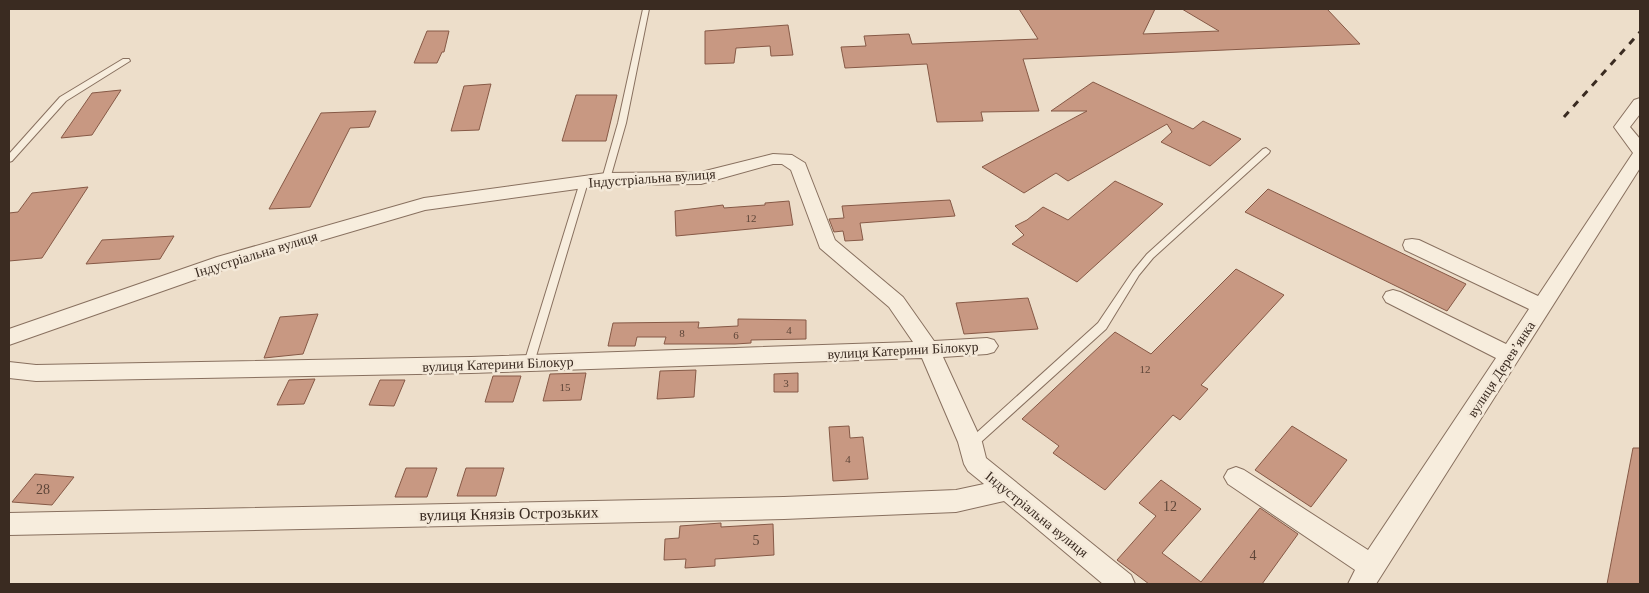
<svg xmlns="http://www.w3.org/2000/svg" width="1649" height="593" font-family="Georgia,serif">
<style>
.building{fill:#c89882;stroke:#865946}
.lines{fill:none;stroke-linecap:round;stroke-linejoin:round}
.service-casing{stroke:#88705f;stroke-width:2}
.minor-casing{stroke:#88705f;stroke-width:2}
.service{fill:#f7eddd;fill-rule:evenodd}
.minor{fill:#f7eddd;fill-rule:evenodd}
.rail{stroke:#3a2b21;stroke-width:3;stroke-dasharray:7 7;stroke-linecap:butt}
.labels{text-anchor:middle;stroke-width:5;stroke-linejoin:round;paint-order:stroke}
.number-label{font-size:11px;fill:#5e4639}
.street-label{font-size:14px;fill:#3a2b21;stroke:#f4e9d9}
.near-number-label{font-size:14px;fill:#5e4639}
.near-street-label{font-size:16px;fill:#3a2b21;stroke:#f4e9d9}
</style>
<rect width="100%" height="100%" fill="#eddeca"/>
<path class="building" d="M1019,9H1155L1143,34L1219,31L1182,9H1327L1360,44L1023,59L1039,111L981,112L983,121L937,122L927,64L845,68L841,47L866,46L864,36L909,34L912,44L1038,39Z
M788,25L793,55L771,56L770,46L736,48L734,63L705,64V31Z
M427,31H449L444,52H442L437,63H414Z
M1093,82L1193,129L1203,121L1241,139L1210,166L1161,142L1172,132L1167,124L1068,181L1056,173L1024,193L982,167L1087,111H1051Z
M491,84L479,130L451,131L464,86Z
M121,90L92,135L61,138L92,93Z
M576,95H617L606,141H562Z
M376,111L369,127L350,128L310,207L269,209L321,113Z
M1115,181L1163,204L1077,282L1012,244L1024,235L1015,226L1027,220L1043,207L1068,220Z
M88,187L42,258L9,261V213L18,212L32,193Z
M1268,189L1466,284L1447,311L1245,212Z
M950,200L955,216L860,223L863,240L845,241L843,231L834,232L829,219L844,218L842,206Z
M789,201L793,225L676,236L675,211L723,205L724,208L765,205V203Z
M174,236L160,259L86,264L102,240Z
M1236,269L1284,295L1201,385L1208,389L1180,420L1173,415L1105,490L1053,453L1059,446L1022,419L1115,332L1151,354Z
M1028,298L1038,329L964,334L956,303Z
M318,314L303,354L264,358L280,317Z
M738,319L806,320V339L751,340V343L735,344H664L666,337H637L635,346H608L613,323L699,322L698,328L738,326Z
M696,370L694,397L657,399L660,371Z
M586,373L581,400L543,401L550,374Z
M798,373V392H774V374Z
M493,376H521L513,402H485Z
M315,379L304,404L277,405L289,380Z
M380,380H405L394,406L369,405Z
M849,426L850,438L863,437L868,479L833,481L829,427Z
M1292,426L1347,460L1311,507L1255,470Z
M1633,448H1640V584H1607Z
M406,468H437L427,497H395Z
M466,468H504L496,496H457Z
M35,474L74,477L52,505L12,502Z
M1161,480L1201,509L1162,553L1201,582L1260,508L1298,534L1262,584H1149L1117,560L1156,516L1139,503Z
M721,523V527L773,524L774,555L715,559V566L685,568L686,559L664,560L665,539L679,538L680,526Z"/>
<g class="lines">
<defs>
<path id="service" d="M643,9H649L626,123L610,179L606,182L602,179L618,123Z
M123,59H129L130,61L66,101L12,161L9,162V154L60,97Z
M1266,148L1270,151L1269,153L1153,258L1139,275L1106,329L981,442L977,450L973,452L969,450L967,447L973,436L1098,323L1133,271L1147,254L1263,149Z
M584,179L588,182L534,363L533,366H525L524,363L580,182Z"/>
<path id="minor" d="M1640,98V114L1630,127L1640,139V168L1376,584H1348L1355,570L1228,484L1224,477L1228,470L1236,467L1244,470L1368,550L1496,358L1386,302L1383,297L1386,292L1393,290L1400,292L1506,344L1529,309L1405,250L1403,245L1405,240L1412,239L1419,240L1538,296L1633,153L1614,127L1634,100Z
M773,154L792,155L805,163L835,240L903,297L934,341L987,338L994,340L998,346L994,352L987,354L943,357L982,442L986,458L1131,575L1135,584H1103L1004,501L956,512L784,519L9,535V513L784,497L956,490L984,484L968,471L964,464L958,442L922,358L471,373L36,381L9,378V362L36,365L471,357L913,342L889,307L820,248L791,170L782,164H773L701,184L606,185L425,210L231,267L9,345V329L217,257L424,198L606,173L701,172Z"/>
</defs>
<use href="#service" class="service-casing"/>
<use href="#minor" class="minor-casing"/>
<use href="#service" class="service"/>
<use href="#minor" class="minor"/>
<path class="rail" d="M1564,117L1640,32"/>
</g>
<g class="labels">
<g class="number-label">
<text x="751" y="222">12</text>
<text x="789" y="334">4</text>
<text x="682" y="337">8</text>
<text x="736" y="339">6</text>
<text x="1145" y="373">12</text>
<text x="786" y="387">3</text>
<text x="565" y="391">15</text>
<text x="848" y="463">4</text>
</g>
<g class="street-label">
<text transform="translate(652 178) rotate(-4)" y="5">Індустріальна вулиця</text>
<text transform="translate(256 254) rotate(-17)" y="5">Індустріальна вулиця</text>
<text transform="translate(903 350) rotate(-3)" y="5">вулиця Катерини Білокур</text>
<text transform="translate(498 364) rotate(-2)" y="5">вулиця Катерини Білокур</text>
<text transform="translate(1501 369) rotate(-57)" y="5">вулиця Деревʼянка</text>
<text transform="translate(1037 514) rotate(39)" y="5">Індустріальна вулиця</text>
</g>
<g class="near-number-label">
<text x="43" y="494">28</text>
<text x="1170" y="511">12</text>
<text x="756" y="545">5</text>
<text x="1253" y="560">4</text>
</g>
<g class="near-street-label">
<text transform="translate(509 513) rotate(-1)" y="6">вулиця Князів Острозьких</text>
</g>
</g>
<rect width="1649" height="593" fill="none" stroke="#3a2b21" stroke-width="20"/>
</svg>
